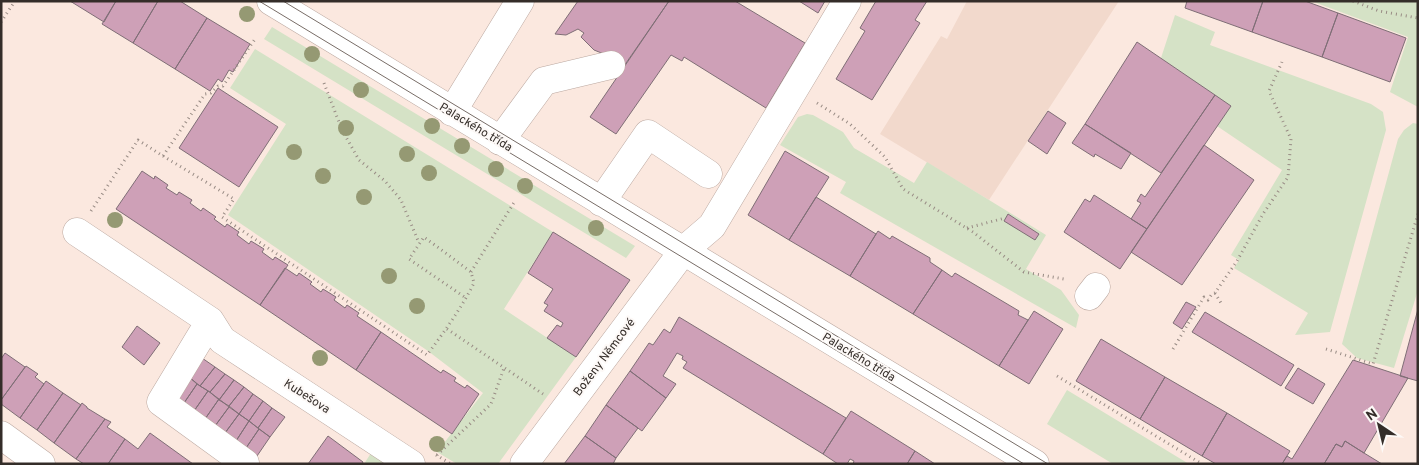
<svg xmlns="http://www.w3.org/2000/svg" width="1419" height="465" font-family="Overpass,sans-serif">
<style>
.built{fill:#f2d9cc}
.green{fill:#d5e2c6}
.building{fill:#cea0b7;stroke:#7f6e76}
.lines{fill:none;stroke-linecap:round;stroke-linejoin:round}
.minor-casing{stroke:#bba8a0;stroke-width:29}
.path{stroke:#988b84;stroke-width:3;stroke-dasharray:1 4;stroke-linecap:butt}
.minor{stroke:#fff;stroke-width:28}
.tram{stroke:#786d67;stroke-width:1}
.tree{fill:#959973}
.labels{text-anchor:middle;stroke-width:4;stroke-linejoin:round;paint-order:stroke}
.street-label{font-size:12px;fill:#342d29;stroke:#fdf9f7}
</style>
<rect width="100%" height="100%" fill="#fbe8df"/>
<path class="built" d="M967,1H1119L989,200L880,134L941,36L947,39Z"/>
<path class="green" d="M1311,1H1413L1418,3V107L1390,92L1408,37Z
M1175,15L1215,32L1210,45L1371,104L1383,112L1386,130L1330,332L1295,335L1308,313L1234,268L1239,260L1231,255L1282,170L1217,126L1230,106L1161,58Z
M272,27L635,246L626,258L264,39Z
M255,49L553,232L504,309L576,357L498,464H457L437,452L483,393L428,351L228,215L286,124L230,88Z
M807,114L813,115L843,132L854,148L914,183L927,162L1046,235L1026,269L1061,290L1079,315L1076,328L840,193L846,182L780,145L798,117Z
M1413,123L1418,124V290L1394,368L1357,358L1342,344L1398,139L1404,130Z
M1067,390L1189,464H1113L1047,424Z
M371,453L387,464H364Z"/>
<path class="building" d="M70,1H116L104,22Z
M116,1H158L133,43L102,24Z
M158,1H180L207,18L175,69L133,43Z
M578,1H669L624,66L609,56L594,50L581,37L584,33L578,29L566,35L555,34Z
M669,1H735L805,43L766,108L684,57L682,61L671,55L616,134L590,117Z
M799,1H825L818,13Z
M876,1H927L915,20L920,23L872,100L836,79L865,31L860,28Z
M1187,1H1263L1252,32L1185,8Z
M1263,1H1305L1338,13L1322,57L1252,32Z
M1338,13L1406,38L1390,82L1322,57Z
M207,18L250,44L233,72L229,70L222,82L218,79L210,91L175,69Z
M1137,42L1215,95L1161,173L1085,124Z
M218,88L278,127L239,187L179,148Z
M1215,95L1231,106L1147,229L1131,219L1141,203L1137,201L1141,194L1145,197Z
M1048,111L1066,123L1047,154L1028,141Z
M1085,124L1131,153L1121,169L1095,154L1094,157L1072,143Z
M1204,145L1254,180L1182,285L1131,252Z
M785,151L829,177L789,240L748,215Z
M142,171L154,179L155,176L168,185L166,188L177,195L179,192L192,200L190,203L201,211L203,208L216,217L214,219L225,227L227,224L239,232L237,235L249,244L251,241L264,249L262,252L273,260L275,257L288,265L260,305L116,209Z
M1094,195L1147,229L1120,269L1064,232L1085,199L1090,202Z
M816,197L876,234L850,276L789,240Z
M1008,214L1039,234L1035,240L1004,221Z
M878,231L890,239L892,236L930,258V262L942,270L913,314L850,276Z
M553,232L630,280L576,357L547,338L557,325L561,327L563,323L544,311L548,305L544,303L553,289L528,273Z
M285,268L297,276L299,273L312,282L310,284L321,292L323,289L336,297L334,300L345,308L347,305L359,313L357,316L381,332L356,370L260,305Z
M942,270L952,277L955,273L1019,311L1018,315L1028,320L999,366L913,314Z
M1186,302L1196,307L1182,329L1173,323Z
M1418,309V381L1400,376Z
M1034,311L1063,329L1029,384L999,366Z
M1205,312L1294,365L1281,386L1192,332Z
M679,317L846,418L823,454L683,368L687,362L682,359L683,356L677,353L663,376L676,384L666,398L630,371L649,343L653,345L664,329L670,333Z
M137,326L160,343L144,365L122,347Z
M381,332L441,373L443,370L456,378L454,381L465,388L467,385L479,394L452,434L356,370Z
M1101,339L1165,377L1140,419L1076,381Z
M5,353L25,367L1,400V359Z
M202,358L215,367L200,386L189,377Z
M1353,360L1408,378L1364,453L1345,441L1342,447L1336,444L1324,464H1282L1287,456L1292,459Z
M26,366L38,374L35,377L44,384L20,418L1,404V400Z
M215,367L225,374L210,392L200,386Z
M1298,368L1325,384L1313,404L1285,388Z
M630,371L666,398L642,431L606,405Z
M225,374L234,380L219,400L210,392Z
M189,377L197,384L184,403L175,396Z
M1165,377L1227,413L1202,456L1140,419Z
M234,380L244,387L229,406L219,400Z
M46,381L63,393L37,430L20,418Z
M197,384L208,391L194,411L184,403Z
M244,387L253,394L239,414L229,406Z
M208,391L219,399L205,419L194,411Z
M63,393L81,405L54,443L37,430Z
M253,394L263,401L249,421L239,414Z
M219,399L229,407L215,426L205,419Z
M263,401L272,408L258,428L249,421Z
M82,403L87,407V408L105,419L76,459L54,443Z
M606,405L638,428L616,458L585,436Z
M229,407L239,414L225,433L215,426Z
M272,408L285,417L270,437L258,428Z
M851,411L915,451L907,464H853L854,461L850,459L847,464H838L823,454Z
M1227,413L1290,451L1282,464H1216L1202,456Z
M239,414L249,421L236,441L225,433Z
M105,419L111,422L107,427L125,439L108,464H84L76,459Z
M249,421L259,429L246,448L236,441Z
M259,429L270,437L257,456L246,448Z
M150,433L193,464H108L125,439L138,449Z
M328,436L363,462L362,464H308Z
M585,436L616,458L613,464H564Z
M1345,441L1364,453L1382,464H1324L1336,444L1342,447Z
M915,451L935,464H907Z"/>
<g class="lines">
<defs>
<path id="minor" d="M271,1L1035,464
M452,112L520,1
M500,141L544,81L611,65
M601,202L648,134L708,174
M77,232L210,321L222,340L411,464
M1089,296L1096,287
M210,321L161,402L245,463
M1,435L41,464
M524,464L684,250L712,226L847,1"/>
</defs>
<use href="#minor" class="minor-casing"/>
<path class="path" d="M1353,1L1379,11L1418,18
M1,22L15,1
M324,83L342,130L359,160L385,181L401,200L419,243
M817,103L850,124L885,157L903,189L973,232L1024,272L1064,279
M163,156L234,199L222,217L427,355C444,332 461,309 474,283L471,272L424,237L409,259L466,298
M91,211L138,140L163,156L205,94L211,93L218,86H223L255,39
M967,228L1005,218
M471,272L515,201
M1215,293L1221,303
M447,329L543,394
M1173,349L1204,297L1208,300L1212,294L1215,293L1237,261L1263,214L1288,177L1291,139L1269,91L1282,62
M1326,349L1373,364L1418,214
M1057,376L1202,464
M436,455L451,464
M437,455L491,404L504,368"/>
<use href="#minor" class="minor"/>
<path class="tram" d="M259,1L1024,464
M283,1L1048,464"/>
</g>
<g class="tree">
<circle cx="247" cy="14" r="8"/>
<circle cx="312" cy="54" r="8"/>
<circle cx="361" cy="90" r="8"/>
<circle cx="432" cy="126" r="8"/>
<circle cx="346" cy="128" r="8"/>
<circle cx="462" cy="146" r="8"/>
<circle cx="294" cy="152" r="8"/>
<circle cx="407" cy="154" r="8"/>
<circle cx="496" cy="169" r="8"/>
<circle cx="429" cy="173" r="8"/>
<circle cx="323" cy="176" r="8"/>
<circle cx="525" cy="186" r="8"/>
<circle cx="364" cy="197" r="8"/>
<circle cx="115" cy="220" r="8"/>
<circle cx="596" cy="228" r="8"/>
<circle cx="389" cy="276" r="8"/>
<circle cx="417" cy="306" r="8"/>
<circle cx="320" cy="358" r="8"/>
<circle cx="437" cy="444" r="8"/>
</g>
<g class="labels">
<g class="street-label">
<text transform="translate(476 127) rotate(31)" y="4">Palackého třída</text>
<text transform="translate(604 357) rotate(-53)" y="4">Boženy Němcové</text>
<text transform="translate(859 357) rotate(31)" y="4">Palackého třída</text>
<text transform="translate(307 396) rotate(33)" y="4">Kubešova</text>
</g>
</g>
<rect width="1419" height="465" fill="none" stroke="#342d29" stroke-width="5"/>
<g transform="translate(1379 425) rotate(325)" stroke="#fdf9f7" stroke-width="4" paint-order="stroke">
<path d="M0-4L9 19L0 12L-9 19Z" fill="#342d29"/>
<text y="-8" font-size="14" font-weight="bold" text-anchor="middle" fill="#342d29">N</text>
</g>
</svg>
